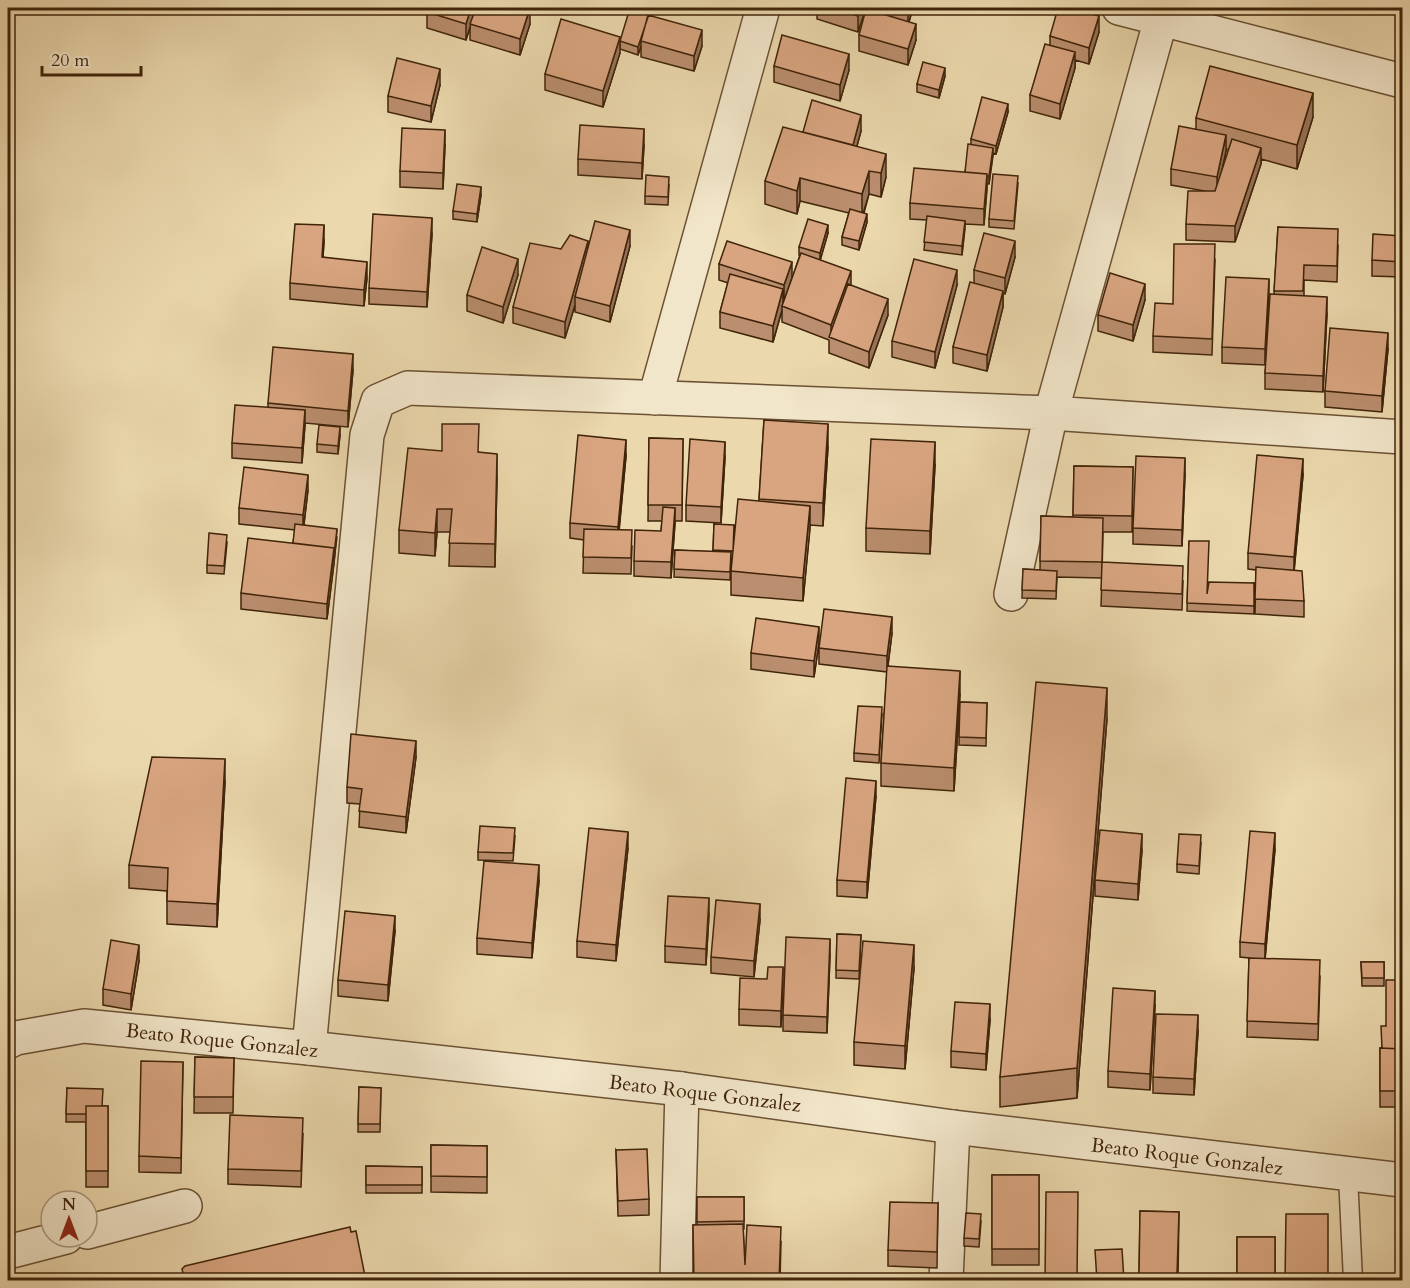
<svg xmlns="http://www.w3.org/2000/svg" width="1410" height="1288" font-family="Cardo,serif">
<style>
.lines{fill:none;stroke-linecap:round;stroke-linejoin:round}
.service-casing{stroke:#6b5133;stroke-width:21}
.minor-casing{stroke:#6b5133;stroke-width:36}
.tertiary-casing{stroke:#6b5133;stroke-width:36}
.service{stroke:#f2e6ca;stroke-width:18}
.minor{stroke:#f2e6ca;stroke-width:33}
.tertiary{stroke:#f2e6ca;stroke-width:33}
.wall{fill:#ba8e6e;stroke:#40240a;stroke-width:1.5;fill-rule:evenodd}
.shaded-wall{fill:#97745a;stroke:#40240a;stroke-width:1.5}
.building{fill:#d8a580;stroke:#40240a;stroke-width:1.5}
.labels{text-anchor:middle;stroke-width:4.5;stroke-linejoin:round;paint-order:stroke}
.street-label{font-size:20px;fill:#40240a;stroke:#f2e6ca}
</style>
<rect width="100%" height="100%" fill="#ebd8ad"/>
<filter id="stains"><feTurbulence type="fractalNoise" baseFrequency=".00333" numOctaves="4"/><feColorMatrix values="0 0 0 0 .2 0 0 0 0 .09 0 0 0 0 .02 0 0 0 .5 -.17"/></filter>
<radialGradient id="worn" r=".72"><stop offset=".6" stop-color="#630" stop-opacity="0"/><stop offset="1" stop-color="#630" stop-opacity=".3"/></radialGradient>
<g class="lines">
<defs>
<path id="service" d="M1348,1176L1353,1280"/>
<path id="minor" d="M1119,8L1402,81
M655,398L763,8
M1011,594L1051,413L1164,8
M309,1048L367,435L378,401L408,388L1051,413L1402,437
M87,1232L185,1206
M8,1252L66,1237
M677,1280L682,1089
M946,1280L953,1127"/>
<path id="tertiary" d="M8,1042L16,1038L84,1026L309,1048L682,1089L953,1127L1402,1180"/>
</defs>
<use href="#service" class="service-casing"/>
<use href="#minor" class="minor-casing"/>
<use href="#tertiary" class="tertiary-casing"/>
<use href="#service" class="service"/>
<use href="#minor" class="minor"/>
<use href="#tertiary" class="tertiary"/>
</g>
<path class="wall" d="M817,8H866L858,32L817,19Z
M868,8H913L909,22L916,40L908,65L859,51V35Z
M427,12L530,24L520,55L470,40V27L466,40L427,28Z
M651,16L702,46L694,71L641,57V46L638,55L620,49V41Z
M1099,32L1089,64L1075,60V68L1060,119L1030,111V95L1050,45V36Z
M620,53L603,107L545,90V74Z
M774,66L849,70L840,101L774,82Z
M945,76L939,98L917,92V84Z
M440,85L431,122L388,112V96Z
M1008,112L996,154L993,153L989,184H987L984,225L965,224L962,255L924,250L927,220L910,219V203L965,172L971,145V139Z
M1313,117L1297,169L1261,159V164L1235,242L1186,240V224L1205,191L1171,185V169L1196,129V118ZM1226,149L1229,150L1221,172L1226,151Z
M861,131L857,146L886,177L881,197L869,194L864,213L867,222L859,250L842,245V237L849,213L800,201L797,214L765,204V181L803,132Z
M445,145L443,189L400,187V171Z
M644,145L642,179L578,175V159Z
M1018,184L1014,229L989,227V219Z
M669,185L668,205L645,204V196Z
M481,195L477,222L453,219V211Z
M1278,227L1338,245L1337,282L1304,280V296L1327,313L1323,392L1265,389V373L1274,295Z
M828,233L820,260L888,315L869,368L829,353V340L782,322V310L773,342L720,328V312L728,283L719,280V264L792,278L788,290L800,255H799V247Z
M432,234L427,307L369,304V288Z
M1402,236V277L1372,276V260Z
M324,241L323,257L367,278L364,306L290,299V283Z
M630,246L610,322L575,312V305L565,338L513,323V307L561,249L588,247Z
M1015,257L1005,294H1003V307L987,371L953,363V347L974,283V270Z
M1215,260L1212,355L1153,352V336L1173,304Z
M518,275L503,323L467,311V295Z
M957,285L935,368L892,357V341Z
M1269,295L1265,365L1222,363V347Z
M1145,300L1133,341L1098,331V315Z
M1388,349L1382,412L1325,407V391Z
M353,370L348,427L305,423L302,463L232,458V443L268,407V403Z
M764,420L828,447L823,526L810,525L803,601L731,595V571L732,559H731L730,580L674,577L675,550L713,552L714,524L733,549L759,501Z
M340,435L338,454L317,452V444Z
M649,438L683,439L682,521H675L671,578L634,576V561L661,531L662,521H648Z
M442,451L479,452L497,477L495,567L449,566L450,532H437L435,556L399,553V530Z
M626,456L619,529L632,546L631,574L583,573L584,540L570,538V523Z
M725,457L721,523L686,521V505Z
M935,465L930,554L866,551V528Z
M1074,466L1133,467L1132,532H1103L1102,573L1183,581L1182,610L1101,606L1102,578L1057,577L1056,599L1022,598L1023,569L1040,570L1041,516L1073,517Z
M1185,474L1182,546L1133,544V528Z
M1303,475L1294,570L1304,601V617L1255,614L1256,570L1248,569V553Z
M308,490L304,525L337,537L327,619L241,609V593L293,543L295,530L239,524V508Z
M1189,541L1208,591L1254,583V614L1187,611Z
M227,543L224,574L207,573V565Z
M892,633L888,666L960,694L954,791L881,786V763L887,672L819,664V648Z
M819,643L814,677L751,669V653Z
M960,702L987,703L986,746L959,745Z
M882,715L879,763L854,761V753Z
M1107,718L1077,1098L1000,1107V1077Z
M416,757L406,833L359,827L360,804L347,803V787Z
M225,782L217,927L167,924V891L129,888V865Z
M876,796L867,898L837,896V880Z
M515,836L513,861L478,860V852Z
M1201,843L1199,874L1177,872V864Z
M628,848L616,961L577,957V941Z
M1275,849L1265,959L1320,976L1318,1040L1247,1037L1249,958L1240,957V942Z
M1142,850L1138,900L1095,896V880Z
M539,881L532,958L477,954V938Z
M709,914L706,965L665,962V946Z
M760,920L754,977L711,973V957Z
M395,931L388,1001L338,996V980Z
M837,934L861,935L859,979L836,978Z
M830,955L827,1033L783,1031V1015Z
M139,961L131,1010L103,1005V989Z
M1361,962H1384V986H1362Z
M914,968L905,1069L854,1065V1042Z
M767,979L783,983L781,1027L739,1025V1009Z
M1402,980V1107H1380V1048H1382L1386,1026Z
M1155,1006L1150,1090L1108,1087V1071Z
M990,1020L986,1070L951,1067V1051Z
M1198,1031L1194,1095L1153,1093V1077Z
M195,1057L234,1058L233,1113H194Z
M183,1062L181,1173L139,1172V1156Z
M359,1087L381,1088L380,1132H358Z
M67,1088L103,1106H108V1187H86V1122H66Z
M303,1134L301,1187L228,1184V1169Z
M431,1145L487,1146V1193L431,1192Z
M616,1150L649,1199V1215L618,1216Z
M366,1166L422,1167V1193H366Z
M992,1175H1039V1265H992Z
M697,1197H744V1229H743L745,1265L781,1242L780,1281H693V1225H697Z
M938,1203L937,1268L888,1266V1250Z
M1140,1211L1179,1212L1178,1281H1139Z
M981,1222L979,1247L964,1246V1238Z
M1237,1237H1275V1281H1237Z"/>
<path class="shaded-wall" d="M471,8H476L466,40V24Z
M530,8V24L520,55V39Z
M651,8V16L641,41V46L638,55V47Z
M861,8H866L858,32V16Z
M909,8H913L908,25V9Z
M1099,16V32L1089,64V48Z
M916,24V40L908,65V49Z
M702,30V46L694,71V56Z
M620,37V53L603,107V91Z
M1075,52V68L1060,119V104Z
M849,54V70L840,101V85Z
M945,68V76L939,98V90Z
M440,69V85L431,122V106Z
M1313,93V117L1297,169V145Z
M1008,104V112L996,154V146Z
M861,115V131L852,164V148Z
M644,129V145L642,179V163Z
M445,130V145L443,189V173Z
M1226,135V151L1217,193V177Z
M993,148V156L989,184V176Z
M1261,148V164L1235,242V226Z
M886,154V177L881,197V173Z
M869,171V194L862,217V194Z
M987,174V190L984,225V209Z
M800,178V201L797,214V191Z
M481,187V195L477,222V214Z
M867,214V222L859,250V241Z
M432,218V234L427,307V292Z
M965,221V229L962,255V246Z
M324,225V241L322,273V257Z
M828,225V233L820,261V253Z
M630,230V246L610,322V306Z
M588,241V257L575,297V305L565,338V322Z
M1015,241V257L1005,294V278Z
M518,259V275L503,323V307Z
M367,262V278L364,306V290Z
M792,262V278L784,301V285Z
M957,270V285L935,368V352Z
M851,271V286L831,338V325Z
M1269,279V295L1265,365V349Z
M1145,284V300L1133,341V325Z
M783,289V305L782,306V310L773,342V326Z
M1003,291V307L987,371V355Z
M1327,297V313L1323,392V376Z
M888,299V315L869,368V352Z
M1388,333V349L1382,412V396Z
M353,354V370L348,427V411Z
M305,410V426L302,463V448Z
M828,424V447L823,526V503Z
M340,427V435L338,454V446Z
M626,440V456L618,543V527Z
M725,442V457L721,523V507Z
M935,442V465L930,554V531Z
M497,454V477L495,567V544Z
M1185,458V474L1182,546V530Z
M1303,459V475L1294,573V557Z
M308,475V490L303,531V515Z
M810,506V529L803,601V578Z
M675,508V524L671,578V562Z
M437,509V532L435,556V533Z
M337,529L334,564L327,619V604Z
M892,617V633L887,672V656Z
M819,627V643L814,677V661Z
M960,671V694L954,791V768Z
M1107,688V718L1077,1098V1068Z
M416,741V757L406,833V817Z
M225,759V782L217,927V904Z
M876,781V796L867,898V882Z
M628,832V848L616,961V945Z
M1275,833V849L1265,960V944Z
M1142,834V850L1138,900V884Z
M539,865V881L532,958V943Z
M709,898V914L706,965V949Z
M760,904V920L754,977V961Z
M395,916V931L388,1001V985Z
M830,939V955L827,1033V1017Z
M139,945V961L131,1010V994Z
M914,945V968L905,1069V1046Z
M783,967V983L781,1027V1011Z
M1155,991V1006L1150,1090V1074Z
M990,1004V1020L986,1070V1054Z
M1198,1015V1031L1194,1095V1079Z"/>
<path class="building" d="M428,8H471L466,24L427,12Z
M476,8H530L520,39L470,24Z
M630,8H651L638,47L620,41Z
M832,8H861L858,16Z
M1058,8H1070L1099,16L1089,48L1050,36Z
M866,9L916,24L908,49L859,35Z
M648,15L702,30L694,56L641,41Z
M561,19L620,37L603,91L545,74Z
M782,35L849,54L840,85L774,66Z
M1045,44L1075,52L1060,104L1030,95Z
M397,58L440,69L431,106L388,96Z
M923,62L945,68L939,90L917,84Z
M1210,66L1313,93L1297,145L1196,118Z
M982,97L1008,104L996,146L971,139Z
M812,100L861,115L853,145L803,132Z
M580,125L644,129L642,163L578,159Z
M1179,126L1226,135L1217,177L1171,169Z
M783,127L886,154L881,173L869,171L862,194L800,178L797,191L765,181Z
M402,128L445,130L443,173L400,171Z
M1232,139L1261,148L1235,226L1186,224L1188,191H1215Z
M968,144L993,148L989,176H987V174L965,172Z
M914,168L987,174L984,209L910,203Z
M993,174L1018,176L1014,221L989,219Z
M646,175L669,177L668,197L645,196Z
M457,184L481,187L477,214L453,211Z
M850,209L867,214L859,241L842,237Z
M373,214L432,218L427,292L369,288Z
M927,216L965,221L962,246L924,242Z
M808,219L828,225L820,253L799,247Z
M595,221L630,230L610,306L575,297Z
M295,224L324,225L322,257L367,262L364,290L290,283Z
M1278,227L1338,229L1337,266L1304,265L1303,291H1274Z
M984,233L1015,241L1005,278L974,270Z
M1373,234L1402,236V262L1372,260Z
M570,235L588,241L565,322L513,307L530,243L561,249Z
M727,241L792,262L784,285L719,264Z
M1174,244H1215L1212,339L1153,336L1155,303L1173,304Z
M482,247L518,259L503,307L467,295Z
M801,253L851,271L831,325L782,306Z
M914,259L957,270L935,352L892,341Z
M1110,273L1145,284L1133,325L1098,315Z
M730,274L783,289L773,326L720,312Z
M1226,277L1269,279L1265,349L1222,347Z
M970,282L1003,291L987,355L953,347Z
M848,284L888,299L869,352L829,337Z
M1270,294L1327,297L1323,376L1265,373Z
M1330,328L1388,333L1382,396L1325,391Z
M273,347L353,354L348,411L268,403Z
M235,405L305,410L302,448L232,443Z
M764,420L828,424L823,503L759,499Z
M442,424H479L478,452L497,454L495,544L449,543L452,509H437L435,533L399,530L408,448L442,451Z
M319,425L340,427L338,446L317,444Z
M578,435L626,440L618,527L570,523Z
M649,438L683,439L682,505H648Z
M690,439L725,442L721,507L686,505Z
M871,439L935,442L930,531L866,528Z
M1257,455L1303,459L1294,557L1248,553Z
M1136,456L1185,458L1182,530L1133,528Z
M1074,466L1133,467L1132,516L1073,515Z
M244,467L308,475L303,515L239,508Z
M738,499L810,506L803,578L731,571Z
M663,507L675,508L671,562L634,561L635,530L661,531Z
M1041,516L1103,518L1102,562L1040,561Z
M295,524L337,529L334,554V548L293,543Z
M714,524L734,525L733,551L713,550Z
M584,529L632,530L631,558L583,557Z
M209,533L227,535L224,566L207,565Z
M248,538L334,548L327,604L241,593Z
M1189,541H1209L1207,594L1209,582L1254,583V606L1187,603Z
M675,550L731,552L730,572L674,569Z
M1102,562L1183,566L1182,594L1101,590Z
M1256,567L1302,571L1304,601L1255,599Z
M1023,569L1057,571L1056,591L1022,590Z
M824,609L892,617L887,656L819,648Z
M756,618L819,627L814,661L751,653Z
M887,666L960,671L954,768L881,763Z
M1036,682L1107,688L1077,1068L1000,1077Z
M960,702L987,703L986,738L959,737Z
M858,706L882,707L879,755L854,753Z
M351,734L416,741L406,817L359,811L362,789L347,787Z
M152,757L225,759L217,904L167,901L168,868L129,865Z
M846,778L876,781L867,882L837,880Z
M480,826L515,828L513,853L478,852Z
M589,828L628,832L616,945L577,941Z
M1100,830L1142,834L1138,884L1095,880Z
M1250,831L1275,833L1265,944L1240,942Z
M1179,834L1201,835L1199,866L1177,864Z
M484,861L539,865L532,943L477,938Z
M668,896L709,898L706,949L665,946Z
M716,900L760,904L754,961L711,957Z
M345,911L395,916L388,985L338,980Z
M837,934L861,935L859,971L836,970Z
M786,937L830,939L827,1017L783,1015Z
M111,940L139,945L131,994L103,989Z
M863,941L914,945L905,1046L854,1042Z
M1249,958L1320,960L1318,1024L1247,1021Z
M1361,962H1384V978H1362Z
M768,967H783L781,1011L739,1009L740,978L767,979Z
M1386,980H1402V1049L1382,1048L1381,1026H1386Z
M1113,988L1155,991L1150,1074L1108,1071Z
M955,1002L990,1004L986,1054L951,1051Z
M1156,1014L1198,1015L1194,1079L1153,1077Z
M1380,1048L1402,1049V1091H1380Z
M195,1057L234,1058L233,1097H194Z
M141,1061L183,1062L181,1158L139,1156Z
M359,1087L381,1088L380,1124H358Z
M67,1088L103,1089L102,1106H86V1114H66Z
M86,1106H108V1171H86Z
M230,1115L303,1118L301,1171L228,1169Z
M431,1145L487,1146V1177L431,1176Z
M647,1149L649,1199L618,1201L616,1150Z
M366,1166L422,1167V1185H366Z
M992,1175H1039V1249H992Z
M1046,1192H1078L1077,1281H1045Z
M697,1197H744V1221L697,1222Z
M890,1202L938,1203L937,1252L888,1250Z
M1140,1211L1179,1212L1177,1274H1139Z
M966,1213L981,1214L979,1239L964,1238Z
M1286,1214H1328V1281H1285Z
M743,1224L745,1265L747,1225L781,1227L779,1281H745V1277H737V1280H694L693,1225Z
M350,1227L351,1232L356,1231L366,1281H185L182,1269L185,1266Z
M1237,1237H1275V1278H1237Z
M1122,1249L1124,1281H1097L1095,1250Z
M970,1276L1016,1278V1281H969Z"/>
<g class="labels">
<g class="street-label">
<text transform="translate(222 1040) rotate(6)" y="7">Beato Roque Gonzalez</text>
<text transform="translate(705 1093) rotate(7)" y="7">Beato Roque Gonzalez</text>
<text transform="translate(1187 1156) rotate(7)" y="7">Beato Roque Gonzalez</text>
</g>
</g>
<rect width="1410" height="1288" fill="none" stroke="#ebd8ad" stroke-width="30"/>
<rect x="9" y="9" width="1392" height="1270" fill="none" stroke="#40240a" stroke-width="3"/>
<rect x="15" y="15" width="1380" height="1258" fill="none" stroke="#40240a" stroke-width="1.5"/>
<g transform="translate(69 1219)"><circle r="28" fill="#f2e6ca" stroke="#ab987d" stroke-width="1.5"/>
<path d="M0-4.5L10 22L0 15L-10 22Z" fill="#8f2418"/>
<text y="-9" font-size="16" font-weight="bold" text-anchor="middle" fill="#40240a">N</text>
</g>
<path d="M42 66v9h99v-9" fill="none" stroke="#40240a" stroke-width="3"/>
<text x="51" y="66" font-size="18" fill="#40240a" stroke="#f2e6ca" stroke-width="4.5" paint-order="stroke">20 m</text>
<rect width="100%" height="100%" filter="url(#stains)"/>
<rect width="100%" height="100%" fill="url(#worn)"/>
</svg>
